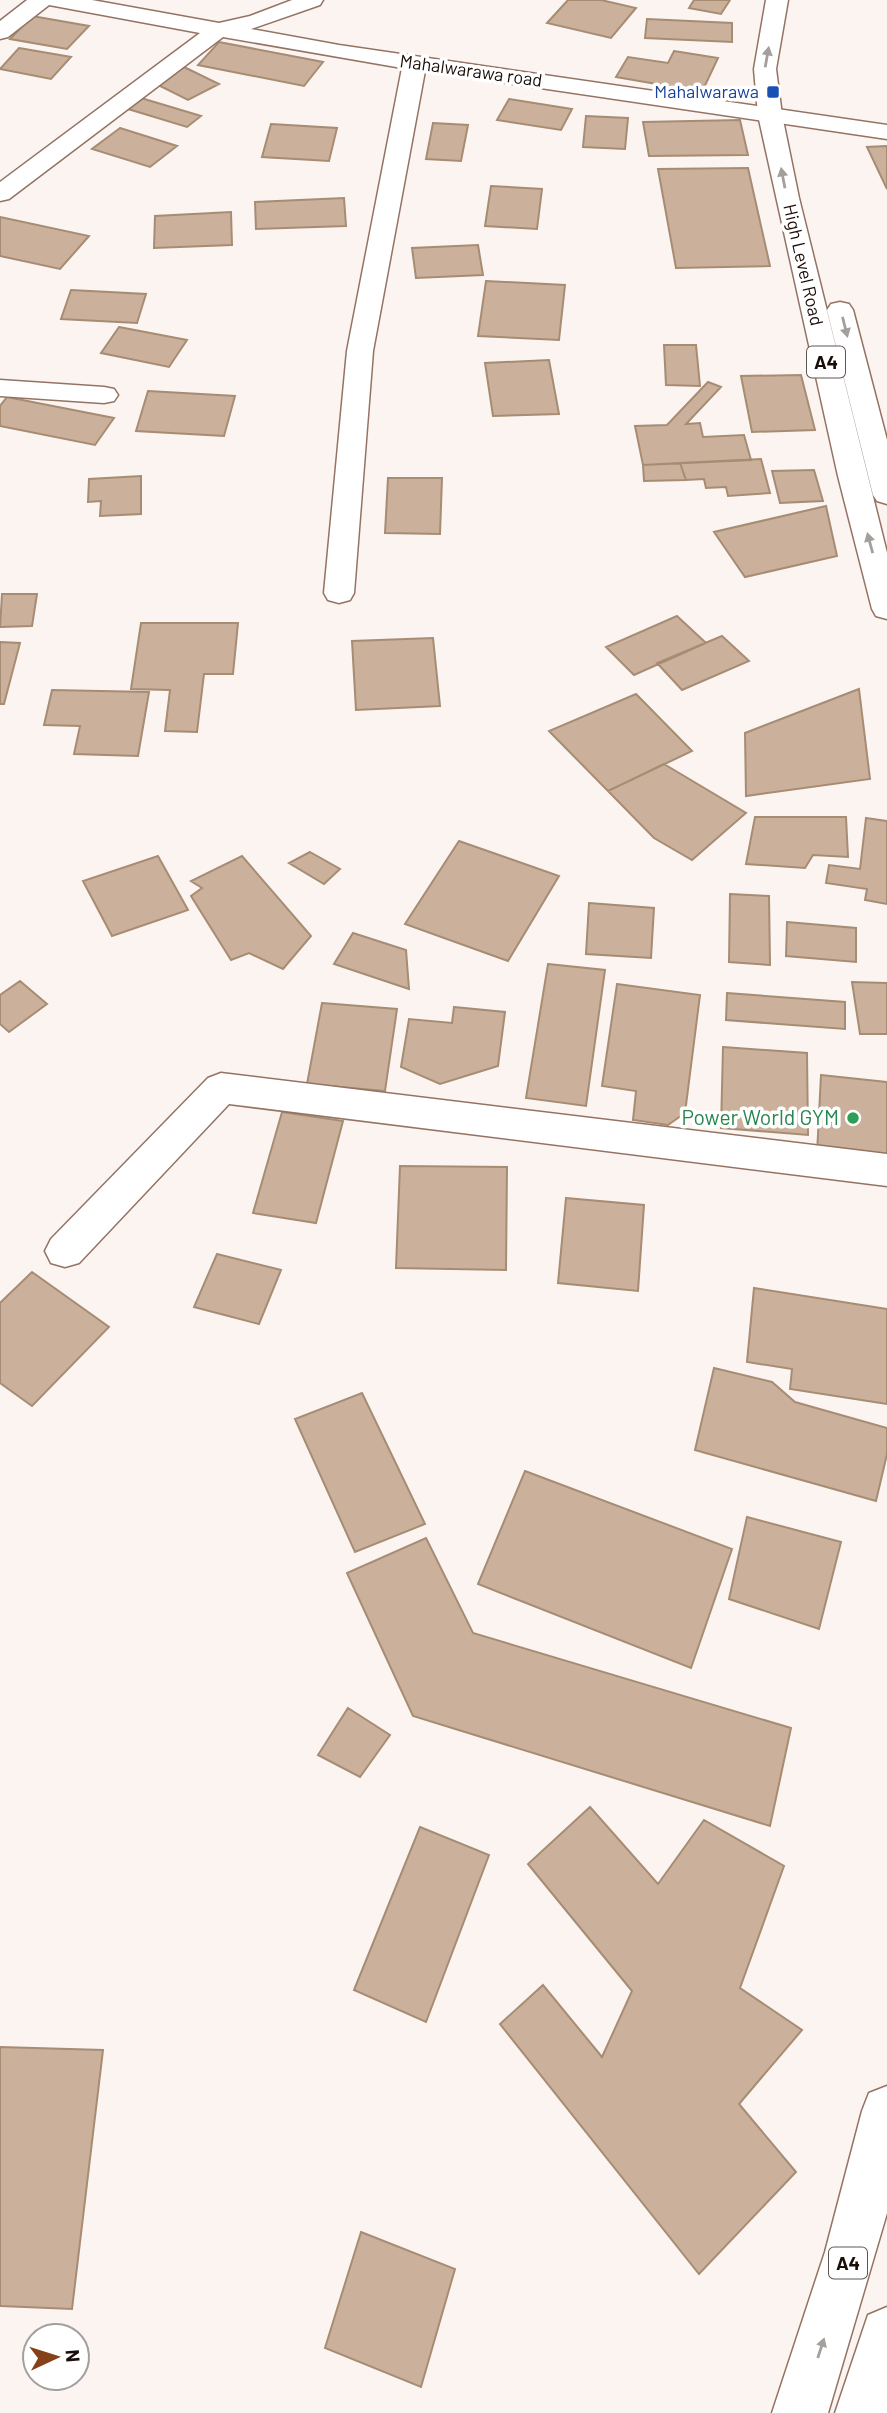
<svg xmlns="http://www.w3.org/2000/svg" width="887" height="2413" font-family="Barlow,sans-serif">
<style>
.building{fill:#cbb19b;stroke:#a78c74;stroke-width:2}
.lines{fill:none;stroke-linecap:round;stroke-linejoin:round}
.minor-casing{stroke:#947363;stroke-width:3}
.highway-casing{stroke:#947363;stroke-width:3}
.minor{fill:#fff;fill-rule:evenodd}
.highway{fill:#fff;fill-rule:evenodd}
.oneway{fill:#a39f9d}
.transit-dot{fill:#1a4fb4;stroke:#fff;stroke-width:2.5}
.leisure-dot{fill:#2e9e5b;stroke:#fff;stroke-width:2.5}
.labels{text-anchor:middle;stroke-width:7;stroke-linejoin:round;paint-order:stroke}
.far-street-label{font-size:18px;fill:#1a0e09;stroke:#fff}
.far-transit-label{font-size:18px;fill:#164399;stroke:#fff;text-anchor:end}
.shield{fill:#fff;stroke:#5f5653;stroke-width:2}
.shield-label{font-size:19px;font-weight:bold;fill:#1a0e09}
.leisure-label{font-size:21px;fill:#27864d;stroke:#fff;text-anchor:end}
</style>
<rect width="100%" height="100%" fill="#fcf4f1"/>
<path class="building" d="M568,0H601L636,8L611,38L547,23Z
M694,0H730L721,14L689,8Z
M32,16L89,26L67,49L10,39Z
M647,19L732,23V42L645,38Z
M219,42L323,62L304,86L198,65Z
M19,48L71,57L51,79L0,69Z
M674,51L718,58L702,92L616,77L628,57L668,63Z
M184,67L219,84L188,100L154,83Z
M141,98L201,116L187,127L128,109Z
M509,99L572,109L561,130L497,120Z
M586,116L628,118L625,149L583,147Z
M740,120L748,155L649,156L643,122Z
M433,123L468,125L461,161L426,159Z
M271,124L337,128L329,161L262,157Z
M120,128L177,146L150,167L92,149Z
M887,146V189L867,147Z
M748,168L770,266L676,268L658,169Z
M491,186L542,189L537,229L485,226Z
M344,198L346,226L256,229L255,202Z
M231,212L232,245L154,248L155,216Z
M0,217L89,236L60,269L0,256Z
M478,245L483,275L416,278L412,248Z
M486,281L565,285L559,340L478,336Z
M71,290L146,294L137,323L61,319Z
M119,327L187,340L169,367L101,353Z
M664,345H696L700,386L666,385Z
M549,360L559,414L493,416L485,363Z
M801,375L815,430L752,432L741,376Z
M708,382L721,387L686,424L700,423L703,437L744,435L751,460L643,465L635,426L667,425Z
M148,391L235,396L224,436L136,431Z
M7,397L114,418L95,445L0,426V406Z
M761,459L770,493L728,496L726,487L706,488L704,479L686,480L680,463Z
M680,463L686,480L644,481L643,465Z
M814,470L823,501L780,503L772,471Z
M141,476V514L100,516L101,501L88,502L89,479Z
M388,478H442L440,534L385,533Z
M826,506L837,556L745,577L714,532Z
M2,594H37L32,626L0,627Z
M677,616L706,643L634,675L606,647Z
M141,623H238L233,674H204L197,732L165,731L170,690L131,689Z
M722,636L749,661L682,690L657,663Z
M433,638L440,706L356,710L352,641Z
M0,642L20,643L4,704H0Z
M859,689L870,779L746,796L745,733Z
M52,690L149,692L138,756L74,754L80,726L44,725Z
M636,694L692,751L608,791L549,731Z
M664,764L746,813L692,860L654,838L608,791Z
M755,817H846L848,857L813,855L805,868L746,864Z
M866,818L887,821V904L865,900L867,889L826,883L829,865L860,869Z
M459,841L559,876L508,961L405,924Z
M310,852L340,869L324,884L289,863Z
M158,856L188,910L112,936L83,881Z
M242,856L311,936L283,969L249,953L231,960L191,896L202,888L191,881Z
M730,894L769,896L770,965L729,962Z
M589,903L654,908L651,958L586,954Z
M787,922L856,928V962L786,956Z
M353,933L406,950L409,989L334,964Z
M548,964L605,970L586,1106L526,1098Z
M20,981L47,1004L9,1032L0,1024V995Z
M852,982L887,983V1034H860Z
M617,984L700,995L685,1113L668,1125L633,1120L636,1091L602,1086Z
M727,993L845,1002V1029L726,1020Z
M322,1003L397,1009L385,1091L307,1084Z
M454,1007L505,1012L498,1066L440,1084L401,1067L409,1019L452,1023Z
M723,1047L807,1053L808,1135L721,1128Z
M821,1075L887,1082V1162L817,1154Z
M282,1112L343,1121L316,1223L253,1213Z
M400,1166L507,1167L506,1270L396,1268Z
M566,1198L644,1205L638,1291L558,1283Z
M217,1254L281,1270L259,1324L194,1307Z
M32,1272L109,1327L32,1406L0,1383V1303Z
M754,1288L887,1309V1404L790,1389L792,1369L747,1362Z
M714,1368L772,1382L795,1402L887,1428V1454L876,1501L695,1450Z
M362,1393L425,1524L355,1552L295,1419Z
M525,1471L732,1549L691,1668L478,1584Z
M747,1517L841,1542L819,1629L729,1599Z
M426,1538L473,1633L791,1728L770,1826L413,1716L347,1573Z
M348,1708L390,1735L360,1777L318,1755Z
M590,1807L658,1884L704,1820L784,1866L740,1988L802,2030L739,2104L796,2172L699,2274L500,2024L543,1985L602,2057L632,1991L528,1864Z
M420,1827L489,1855L426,2022L354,1990Z
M0,2047L103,2050L72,2309L0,2306Z
M361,2232L455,2269L421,2387L325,2348Z"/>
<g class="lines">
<defs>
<path id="minor" d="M27,0H92L219,23L250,16L292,0H323L320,5L251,29L339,45L887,125V139L425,71L373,351L354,593L350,600L339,603L328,600L324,593L347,351L402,68L223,37L9,199L0,201V182L200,33L49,5L8,37L0,39V21Z
M0,380L104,387L114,389L118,395L114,401L104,403L0,396Z
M221,1073L887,1154V1186L229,1104L79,1263L65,1267L51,1263L45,1251L51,1239L208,1078Z"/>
<path id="highway" d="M766,0H788L776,69L782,115L799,198L887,553V619L876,616L872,609L838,476L758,115L754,69Z
M840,302L849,304L853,310L887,440V504L877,501L873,495L827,310L831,304Z
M887,2086V2213L828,2413H772L825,2252L862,2111L869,2093Z
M887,2307V2413H835L868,2315Z"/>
</defs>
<use href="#minor" class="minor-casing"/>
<use href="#highway" class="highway-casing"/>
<use href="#minor" class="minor"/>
<use href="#highway" class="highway"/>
</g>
<defs><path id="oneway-solid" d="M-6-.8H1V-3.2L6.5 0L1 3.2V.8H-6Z" transform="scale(1.75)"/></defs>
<g class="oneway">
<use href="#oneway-solid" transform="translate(767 57) rotate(-80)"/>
<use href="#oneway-solid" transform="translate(783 178) rotate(-101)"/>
<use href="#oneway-solid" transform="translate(845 327) rotate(76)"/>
<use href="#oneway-solid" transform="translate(870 543) rotate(-105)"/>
<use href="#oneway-solid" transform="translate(821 2348) rotate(-72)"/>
</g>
<rect class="transit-dot" x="766" y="85" width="14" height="14" rx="3.5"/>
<circle class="leisure-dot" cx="853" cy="1118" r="7"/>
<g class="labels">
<g class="far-street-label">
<text transform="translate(471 71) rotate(8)" y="6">Mahalwarawa road</text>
<text transform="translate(803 265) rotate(77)" y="6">High Level Road</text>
</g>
<g class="far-transit-label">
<text x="759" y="98">Mahalwarawa</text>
</g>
<g class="shield">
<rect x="807" y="346.5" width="38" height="31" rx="5"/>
<rect x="829" y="2247.5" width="38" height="31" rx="5"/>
</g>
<g class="shield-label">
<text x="826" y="369">A4</text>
<text x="848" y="2270">A4</text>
</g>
<g class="leisure-label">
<text x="839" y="1125">Power World GYM</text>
</g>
</g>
<g transform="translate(56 2357) rotate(86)"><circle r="33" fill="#ffffff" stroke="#a39f9d" stroke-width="2"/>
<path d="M0-5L12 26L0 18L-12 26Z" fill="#864119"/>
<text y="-10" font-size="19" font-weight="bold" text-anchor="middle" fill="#1a0e09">N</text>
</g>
</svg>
